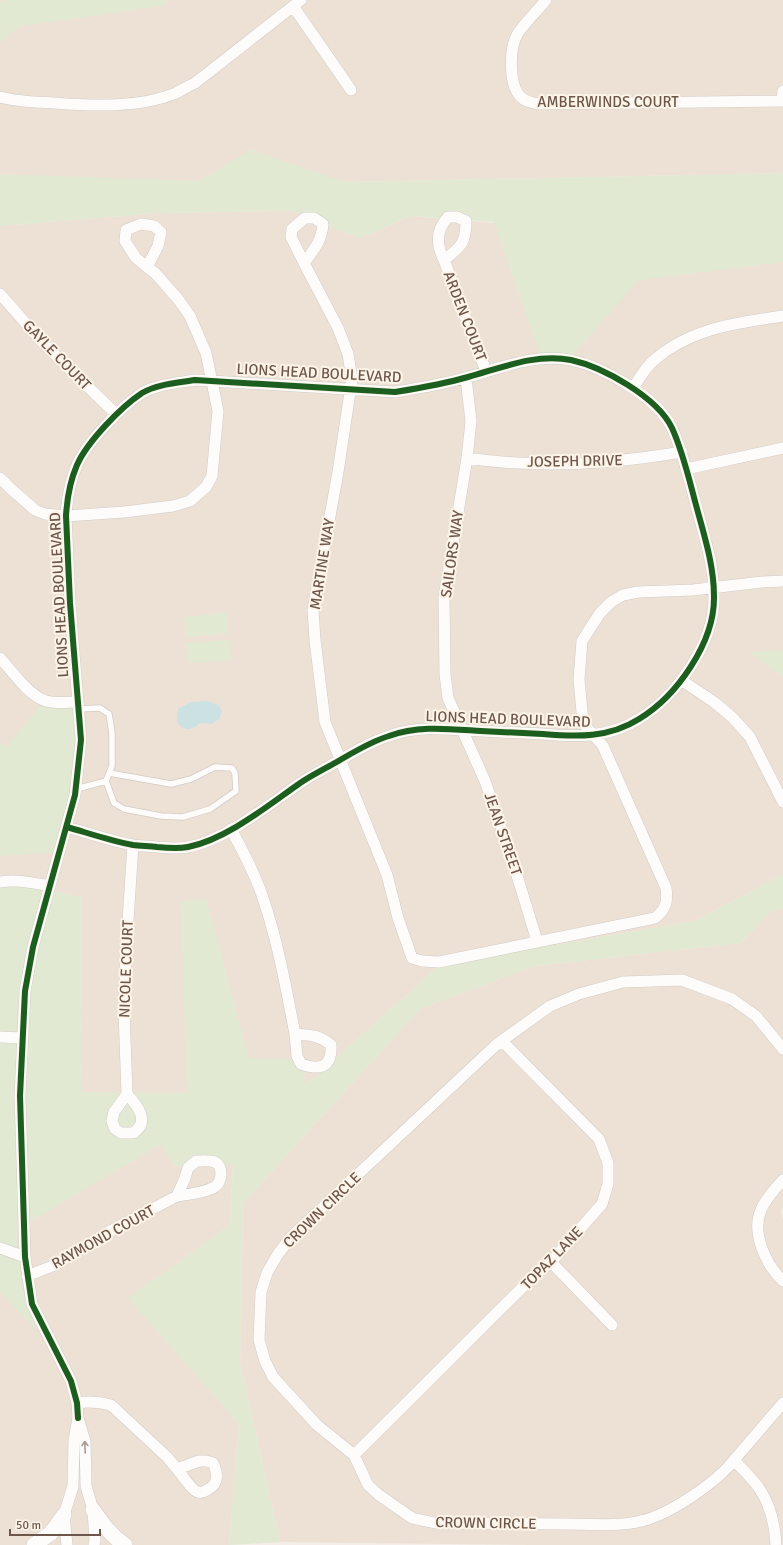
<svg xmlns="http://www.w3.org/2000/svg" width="783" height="1545" font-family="Signika,sans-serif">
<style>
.residential{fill:#ede1d5}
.green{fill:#e1e9d3}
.water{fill:#cbe1e2}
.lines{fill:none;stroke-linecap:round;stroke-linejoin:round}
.lane-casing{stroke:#d2cbc6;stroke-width:7}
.street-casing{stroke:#d2cbc6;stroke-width:12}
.secondary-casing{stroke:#d3cbc4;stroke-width:16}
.lane{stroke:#fdfcfb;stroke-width:5.5}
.street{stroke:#fdfcfb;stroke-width:11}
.secondary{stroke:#fdfcfb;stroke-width:15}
.cycleway-casing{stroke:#fdf4e8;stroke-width:8}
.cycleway{stroke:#1b5e20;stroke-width:6}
.oneway{stroke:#a79891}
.labels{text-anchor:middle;stroke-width:4;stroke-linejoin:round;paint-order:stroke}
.street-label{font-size:15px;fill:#6e564b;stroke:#fdf4e8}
</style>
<rect width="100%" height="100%" fill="#f4eee7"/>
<path class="residential" d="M0,0H783V173L345,182L0,191Z
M292,211L360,238L411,216L783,247V874L695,921L441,964L306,1085L233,1164L230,1225L129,1298L239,1424L229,1545H0V226L159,213Z
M783,908V1208L781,1210L783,1219V1545H529L280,1542L240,1364L243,1203L420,1009L535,966L741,943L770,912Z"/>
<path class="green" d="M5,0H170L162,6L21,26L0,42V2Z
M251,150L345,182L783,173V262L639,280L570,358L541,357L494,222L411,216L360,238L292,211L159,213L0,226V174L198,181Z
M227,613L228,633L186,637L184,617Z
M229,640L231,660L188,663L186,643Z
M783,650V677L749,652Z
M45,701L78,704L67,822L58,852L0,856V742L6,747Z
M783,874V908L770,912L741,943L535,966L420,1009L243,1203L240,1364L280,1542L229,1545L239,1424L128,1298L230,1225L233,1164L175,1167L161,1144L23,1226L38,1331L0,1292V880L82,897L81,1092L187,1093L181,901L206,899L249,1058L299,1060L306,1085L441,964L695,921Z"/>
<path class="water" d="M207,701L218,705L222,711L219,719L212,724L199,723C193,732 179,731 177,719C177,716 177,712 178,709L191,702Z"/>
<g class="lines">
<defs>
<path id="lane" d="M106,781L114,803L124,809L161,816L183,817L210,809L236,791L235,773L232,768L215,767L191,779L171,784L109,773
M76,789L106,781L112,766V733L109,714L100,708L78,709"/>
<path id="street" d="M546,0C537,11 526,22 518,33C509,48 508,86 522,98C526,102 533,103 539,104L783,101
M293,6L351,90
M0,97C18,102 36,102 54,103C93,106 140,108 176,93C182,90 188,86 195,83L301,0
M782,101L783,91
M448,217H457L466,221C466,243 461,247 444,260C436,245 436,230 448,217Z
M305,218H314L323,224C322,240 314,250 304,263L291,237L292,229Z
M141,224L154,226L161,232L158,246L147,267L136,258L125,241L126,230Z
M444,260L486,371
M304,263L338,328L348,354L352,379L338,472L313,610L315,640L325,722L387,875L398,918L412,958L422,961L439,962L655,918C666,909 668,902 666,888L603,746L583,723L579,679L582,641L600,613L611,602L623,595L638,592L693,590L762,582L783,581
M0,294L44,344L116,414
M466,378L471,421L467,458L444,598L445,674L448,698L485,781L512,859L537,941
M633,388C639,379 645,368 653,361C690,328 736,323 783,316
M467,458C539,469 611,464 682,452
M686,469L783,448
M0,478L10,488L35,510L45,514L66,516L124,512L173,506L190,501L206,487L212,476L218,411L206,353L190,316L178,299L155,273L147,267
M0,658C12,671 29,696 46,701C57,704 67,702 78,702
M681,680L714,702L733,718L750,737L783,802
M67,827C88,833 111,841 133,845C141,846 149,846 157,847C167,848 178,849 188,847C225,840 266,807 296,786C308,777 321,771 333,764C351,754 369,742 389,736C418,725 450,729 481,731C502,732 523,733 543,734C577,737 609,738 639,719C677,696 715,642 714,596C714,565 704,535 696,505C689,479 683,452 672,428C657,397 603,367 571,360C536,353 501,368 468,377C444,384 420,388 395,392L195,380C178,383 157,384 142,393C121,407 87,442 77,465C70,481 67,499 66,516L70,603L81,740L75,795L33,947L25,991L20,1096L25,1257L32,1304L71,1381L77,1403L78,1418
M231,829C243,851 255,874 263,898C278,942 286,988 295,1034
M0,882C17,879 33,883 50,886
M295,1034C311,1035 319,1035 331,1045C332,1067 321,1071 301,1064L297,1056Z
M0,1037L22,1038
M127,1094L124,1012L126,951L133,845
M127,1094C137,1105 151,1122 133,1133H121L115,1129L112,1121L114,1112Z
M196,1161C209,1161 221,1158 221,1175C220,1179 220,1183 216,1186C206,1193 189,1194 177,1196L185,1178L188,1168Z
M783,1180C775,1189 765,1199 761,1210C751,1233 766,1265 783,1281
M0,1248L25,1257
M551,1262L612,1325
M27,1276L55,1265L112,1230L177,1196
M77,1403C90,1401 100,1402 111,1405L167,1457L177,1469
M354,1455L535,1275L551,1262L602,1204L608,1184V1163L599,1139L502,1041
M734,1460C717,1482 669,1515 641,1521C619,1527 589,1524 566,1524C522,1524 478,1523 435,1523L412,1518L379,1495L368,1485L354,1455L317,1425L273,1377L265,1361L259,1340L261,1292L267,1273L278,1254L292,1236L496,1045L550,1006L579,994L623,982L682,980L732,999L756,1016L783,1049
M199,1461H206L213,1463C218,1474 219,1484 207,1490C204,1492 201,1493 198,1492C192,1491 182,1474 177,1469Z
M67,1545L64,1515L73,1486L74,1441L78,1418L85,1441L86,1486L93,1510L95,1540L94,1545
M776,1545C775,1526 770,1504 759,1488C752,1478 742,1469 734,1460L783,1403"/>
<path id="secondary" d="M93,1510C103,1524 111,1536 125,1545
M34,1545L51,1533L64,1515"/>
</defs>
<use href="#lane" class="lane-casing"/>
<use href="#street" class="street-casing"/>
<use href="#secondary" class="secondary-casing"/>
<use href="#lane" class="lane"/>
<use href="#street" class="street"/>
<use href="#secondary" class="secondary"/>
<defs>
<path id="cycleway" d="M67,827C88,833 111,841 133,845C141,846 149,846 157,847C167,848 178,849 188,847C225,840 266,807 296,786C308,777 321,771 333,764C351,754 369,742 389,736C418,725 450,729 481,731C502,732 523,733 543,734C577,737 609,738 639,719C677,696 715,642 714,596C714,565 704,535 696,505C689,479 683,452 672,428C657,397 603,367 571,360C536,353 501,368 468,377C444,384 420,388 395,392L195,380C178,383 157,384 142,393C121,407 87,442 77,465C70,481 67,499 66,516L70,603L81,740L75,795L33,947L25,991L20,1096L25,1257L32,1304L71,1381L77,1403L78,1418"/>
</defs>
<use href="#cycleway" class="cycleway-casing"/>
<use href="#cycleway" class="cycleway"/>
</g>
<defs><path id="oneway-shaft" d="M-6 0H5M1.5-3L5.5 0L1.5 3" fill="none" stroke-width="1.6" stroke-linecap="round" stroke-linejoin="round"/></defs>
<use class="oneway" href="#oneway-shaft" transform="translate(85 1447) rotate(-92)"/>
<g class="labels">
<g class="street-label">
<text x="608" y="107">AMBERWINDS COURT</text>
<text transform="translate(465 316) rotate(69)" y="5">ARDEN COURT</text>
<text transform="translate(57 355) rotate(46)" y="5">GAYLE COURT</text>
<text transform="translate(319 373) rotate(3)" y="5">LIONS HEAD BOULEVARD</text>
<text transform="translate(575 461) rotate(-1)" y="5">JOSEPH DRIVE</text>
<text transform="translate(452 554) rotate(-82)" y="5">SAILORS WAY</text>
<text transform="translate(322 564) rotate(-81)" y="5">MARTINE WAY</text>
<text transform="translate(59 595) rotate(-93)" y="5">LIONS HEAD BOULEVARD</text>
<text transform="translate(508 719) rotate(2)" y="5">LIONS HEAD BOULEVARD</text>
<text transform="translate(503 834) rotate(71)" y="5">JEAN STREET</text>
<text transform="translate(126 969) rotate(-88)" y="5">NICOLE COURT</text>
<text transform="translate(322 1210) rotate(-44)" y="5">CROWN CIRCLE</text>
<text transform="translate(103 1237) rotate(-29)" y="5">RAYMOND COURT</text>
<text transform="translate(552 1258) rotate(-46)" y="5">TOPAZ LANE</text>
<text transform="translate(486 1523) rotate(1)" y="5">CROWN CIRCLE</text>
</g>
</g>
<path d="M10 1529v6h90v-6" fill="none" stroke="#6e564b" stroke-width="2"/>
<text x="16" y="1529" font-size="12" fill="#6e564b" stroke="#fdf4e8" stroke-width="3" paint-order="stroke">50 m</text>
</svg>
